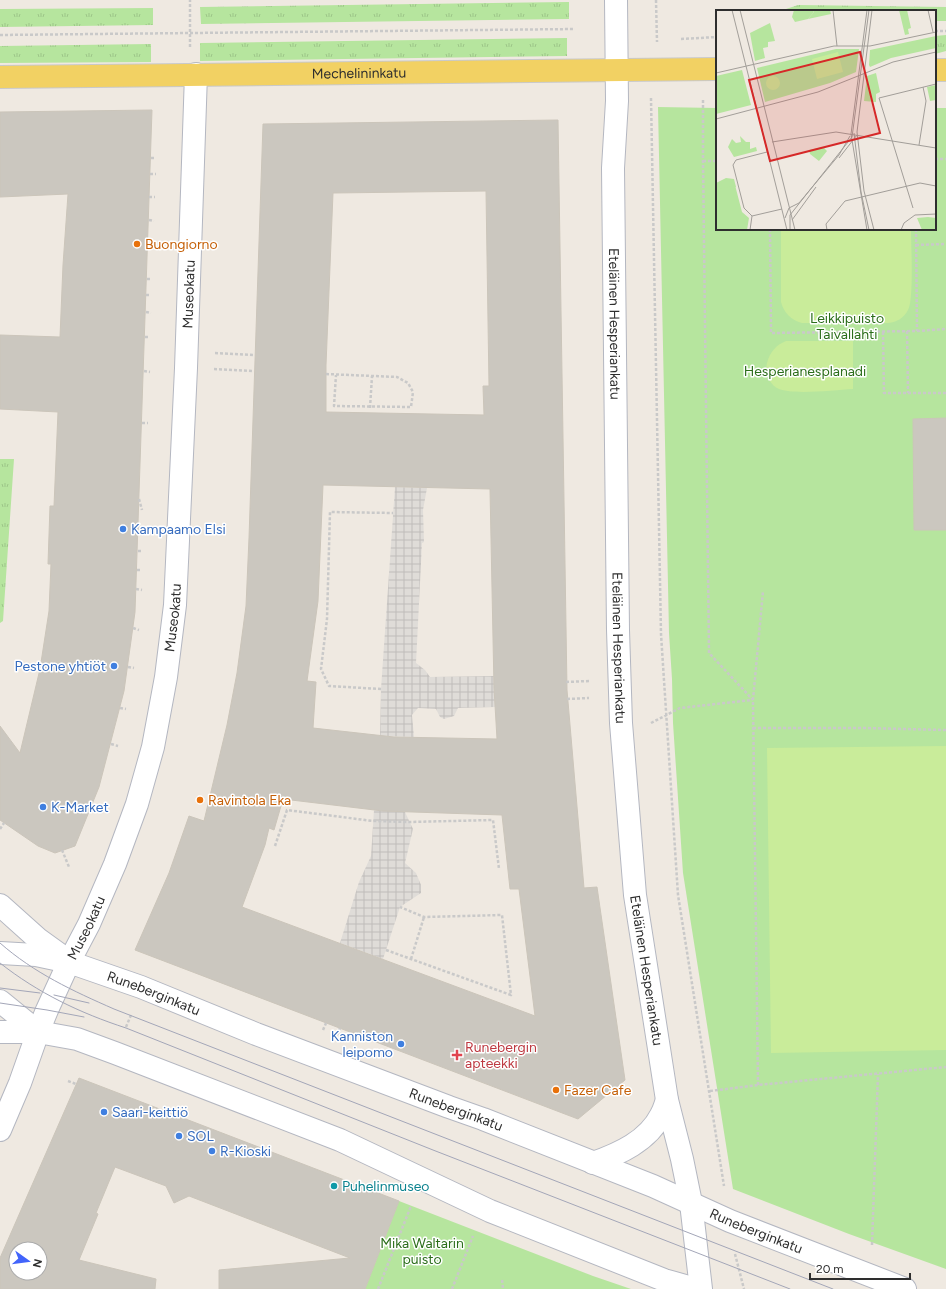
<svg xmlns="http://www.w3.org/2000/svg" width="946" height="1289" font-family="Figtree,sans-serif">
<style>
.grass{fill:url(#grass-tufts)}
.park{fill:#b6e59e}
.pitch{fill:#c9ec9a}
.plaza{fill:url(#plaza-grid)}
.building{fill:#cbc7bf;stroke:#cbc5ba;fill-rule:evenodd}
.lines{fill:none;stroke-linecap:round;stroke-linejoin:round}
.street-casing{stroke:#b4b7c1;stroke-width:24}
.secondary-casing{stroke:#b4b7c1;stroke-width:24}
.primary-casing{stroke:#c9c9c9;stroke-width:24}
.path{stroke:#c9c9c9;stroke-width:2.5;stroke-dasharray:3 2;stroke-linecap:butt}
.street{stroke:#fff;stroke-width:22}
.secondary{stroke:#fff;stroke-width:22}
.primary{stroke:#f2d163;stroke-width:22}
.tram{stroke:#a3a6b8;stroke-width:1}
.food-dot{fill:#e8710a;stroke:#fff;stroke-width:1.5}
.shop-dot{fill:#3f7fe0;stroke:#fff;stroke-width:1.5}
.health-dot{fill:#e0444e;stroke:#fff;stroke-width:1.5}
.culture-dot{fill:#0f9aa8;stroke:#fff;stroke-width:1.5}
.labels{text-anchor:middle;stroke-width:3;stroke-linejoin:round;paint-order:stroke}
.street-label{font-size:14px;fill:#2e2e2e;stroke:#fff}
.food-label{font-size:14px;fill:#c56008;stroke:#fff;text-anchor:start}
.park-label{font-size:14px;fill:#2c6e1b;stroke:#fff}
.shop-label{font-size:14px;fill:#366cbe;stroke:#fff;text-anchor:start}
.health-label{font-size:14px;fill:#be3a42;stroke:#fff;text-anchor:start}
.culture-label{font-size:14px;fill:#0d838f;stroke:#fff;text-anchor:start}
.inset-road{fill:none;stroke:#a29e99;stroke-width:1}
.view{fill:#d62828;fill-opacity:0.15;stroke:#d62828;stroke-width:2}
.inset-edge{fill:none;stroke:#2e2e2e;stroke-width:2}
</style>
<defs>
<pattern id="grass-tufts" width="24" height="20" patternUnits="userSpaceOnUse"><rect width="24" height="20" fill="#b6e59e"/><path d="M3 7l-1-3M5 7V3M7 7l1-3M15 17l-1-3M17 17v-4M19 17l1-3" fill="none" stroke="#9dc588"/></pattern>
<pattern id="plaza-grid" width="8" height="8" patternUnits="userSpaceOnUse"><rect width="8" height="8" fill="#dfdcd8"/><path d="M0 4h8M4 0v8" fill="none" stroke="#c0bdba"/></pattern>
</defs>
<rect width="100%" height="100%" fill="#efe9e1"/>
<path class="grass" d="M569,2V19L201,24L200,7Z
M798,5L946,7V21H935V11H780Z
M153,8V25L0,27V9Z
M946,35V51L935,54V36Z
M567,38V56L200,61V43Z
M151,44V62L0,63V46Z
M0,459H14L3,621L0,623Z"/>
<path class="park" d="M658,107L717,108V229H935V108H946V1269L849,1234L733,1189L683,873L673,723L672,679L669,633Z
M399,1201L593,1276L631,1289H365Z"/>
<path class="pitch" d="M781,229H911C911,245 914,299 908,310C904,318 897,322 888,323H802C791,320 784,313 781,302Z
M786,341H853V389C835,390 794,395 779,389C769,385 765,373 767,363C770,352 776,345 786,341Z
M946,746V1050L771,1053L767,748Z"/>
<path class="plaza" d="M395,487L427,488L423,510L424,542L422,543L416,663L425,670L430,677L494,676L495,707L458,708L454,716L444,719L440,717L436,709L418,708L412,715L414,737L380,736L381,689Z
M374,810L405,812L413,829L405,863L416,873L421,885V893L400,907L383,959L340,943L359,882L371,856Z"/>
<path class="building" d="M152,110L135,612L124,691L99,787L75,846L55,853L38,846L0,820V726L20,753L40,669L49,611L51,564H48L50,506H54L58,412L0,409V335L60,337L63,265L68,194L0,197V112Z
M558,120L567,690L584,888L597,887L625,1080L578,1119L135,950L169,873L189,816L204,821L227,725L237,673L246,606L249,538L263,124ZM486,191L489,386H483L484,415L326,412V365L333,193ZM323,485L490,489L494,688L497,739L394,737L313,728L316,682L307,681L318,601ZM283,799L383,811L502,815L510,889H519L535,1016L242,907L265,845L269,828L274,830Z
M946,418V530H914L913,419Z
M79,1078L399,1201L365,1289H219V1270L350,1258L189,1196L174,1203L166,1186L115,1167L96,1213L98,1214L79,1260L156,1279L155,1289H0V1258ZM16,1249H40V1273H16Z"/>
<g class="lines">
<defs>
<g id="street">
<path id="s1" d="M0,1130L20,1083L38,1032L47,1010L69,962L89,924L115,864L137,804L153,747L166,677L175,605L186,368L196,74"/>
</g>
<g id="secondary">
<path id="s2" d="M616,0L617,101L613,168L618,630L621,723L635,895L667,1100L682,1159L691,1203L701,1289"/>
<path d="M0,905L38,939L63,957"/>
<path id="s3" d="M0,953L36,955L69,962L141,987L256,1034L449,1107L483,1119L653,1186L730,1221L905,1289"/>
<path d="M0,1001L38,1032"/>
<path d="M0,1032H38L77,1039L115,1053L340,1140L490,1211L664,1280L696,1289"/>
<path d="M593,1163C619,1154 648,1141 661,1115C664,1110 665,1105 667,1100"/>
</g>
<g id="primary">
<path d="M935,70H946"/>
<path id="s4" d="M0,77L717,69"/>
</g>
</defs>
<use href="#street" class="street-casing"/>
<use href="#secondary" class="secondary-casing"/>
<use href="#primary" class="primary-casing"/>
<path class="path" d="M656,0L657,42
M935,31H946
M0,35L575,29
M681,39L717,37
M190,47V0
M651,98L661,634L678,895L724,1186
M703,100V161L709,653L753,700
M151,158H156
M935,159H946
M703,161H717
M150,174H156
M149,197H155
M149,220L154,221
M770,229L771,333L917,331L946,329
M916,229L917,331
M148,245L153,246
M916,245L946,244
M148,248H153
M147,279H152
M146,295H151
M146,312L151,313
M907,331L908,393
M883,332L884,393H946
M145,337H150
M215,353L255,355
M214,369L254,371
M144,371L150,372
M326,374L397,377L408,383L413,392L411,407L334,406L336,375
M370,408L372,376
M142,423H148
M139,499L142,510
M138,528L144,529
M138,551H143
M137,570H142
M136,589L142,590
M133,628L139,630
M128,667L134,668
M566,682L589,681
M381,689L329,686L321,669L327,619L330,512L393,513
M567,699L589,698
M120,708L126,709
M651,723L680,708L752,700
M753,728H865L946,730
M111,744L118,746
M0,829L4,823
M275,846L287,810L373,821L410,822L493,820L499,869
M62,850L69,867
M386,950L511,995L502,915L424,917L400,907
M411,959L424,917
M126,1027L131,1015
M323,1030L326,1023
M337,1035L340,1028
M68,1081L76,1084
M758,1085L753,700L763,591
M710,1091L758,1085L946,1067
M872,1245L878,1074
M735,1254L744,1289
M502,1280L503,1289
M378,1289L411,1206
M452,1289L473,1236"/>
<use href="#street" class="street"/>
<use href="#secondary" class="secondary"/>
<use href="#primary" class="primary"/>
<path class="tram" d="M0,943C34,973 73,991 114,1009L833,1289
M0,963C38,993 80,1013 126,1028L433,1150L790,1289
M0,988L40,993
M54,995L89,1003
M0,1003L47,1010L84,1017"/>
</g>
<g class="food-dot">
<circle cx="137" cy="244" r="4"/>
<circle cx="200" cy="800" r="4"/>
<circle cx="556" cy="1090" r="4"/>
</g>
<g class="shop-dot">
<circle cx="123" cy="529" r="4"/>
<circle cx="114" cy="666" r="4"/>
<circle cx="43" cy="807" r="4"/>
<circle cx="401" cy="1044" r="4"/>
<circle cx="104" cy="1112" r="4"/>
<circle cx="179" cy="1136" r="4"/>
<circle cx="212" cy="1151" r="4"/>
</g>
<path class="health-dot" d="M455 1049h4v4h4v4h-4v4h-4v-4h-4v-4h4z"/>
<circle class="culture-dot" cx="334" cy="1186" r="4"/>
<g class="labels">
<g class="street-label">
<text dy="5" stroke="none"><textPath href="#s4" startOffset="359">Mechelininkatu</textPath></text>
<text dy="5" stroke="none"><textPath href="#s1" startOffset="868">Museokatu</textPath></text>
<text dy="5" stroke="none"><textPath href="#s2" startOffset="324">Eteläinen Hesperiankatu</textPath></text>
<text dy="5" stroke="none"><textPath href="#s1" startOffset="544">Museokatu</textPath></text>
<text dy="5" stroke="none"><textPath href="#s2" startOffset="648">Eteläinen Hesperiankatu</textPath></text>
<text dy="5" stroke="none"><textPath href="#s1" startOffset="220">Museokatu</textPath></text>
<text dy="5" stroke="none"><textPath href="#s2" startOffset="972">Eteläinen Hesperiankatu</textPath></text>
<text dy="5" stroke="none"><textPath href="#s3" startOffset="160">Runeberginkatu</textPath></text>
<text dy="5" stroke="none"><textPath href="#s3" startOffset="484">Runeberginkatu</textPath></text>
<text dy="5" stroke="none"><textPath href="#s3" startOffset="808">Runeberginkatu</textPath></text>
</g>
<g class="food-label">
<text x="145" y="249">Buongiorno</text>
<text x="208" y="805">Ravintola Eka</text>
<text x="564" y="1095">Fazer Cafe</text>
</g>
<g class="park-label">
<text x="847" y="323">Leikkipuisto<tspan x="847" dy="16">Taivallahti</tspan></text>
<text x="805" y="376">Hesperianesplanadi</text>
<text x="422" y="1248">Mika Waltarin<tspan x="422" dy="16">puisto</tspan></text>
</g>
<g class="shop-label">
<text x="131" y="534">Kampaamo Elsi</text>
<text x="106" y="671" text-anchor="end">Pestone yhtiöt</text>
<text x="51" y="812">K-Market</text>
<text x="393" y="1041" text-anchor="end">Kanniston<tspan x="393" dy="16">leipomo</tspan></text>
<text x="112" y="1117">Saari-keittiö</text>
<text x="187" y="1141">SOL</text>
<text x="220" y="1156">R-Kioski</text>
</g>
<g class="health-label">
<text x="465" y="1052">Runebergin<tspan x="465" dy="16">apteekki</tspan></text>
</g>
<g class="culture-label">
<text x="342" y="1191">Puhelinmuseo</text>
</g>
</g>
<g transform="translate(716 10)">
<rect width="220" height="220" fill="#efe9e1"/>
<path d="M96,0H114L115,4L92,9L98,2ZM54,13L59,31L52,32V37L47,38L49,48L39,51L34,23ZM24,126L30,132H34V139L40,137L41,141L18,147L12,137L16,129L20,133L25,132ZM107,137L111,141L103,151L94,144L93,140Z" fill="#b6e59e"/>
<path d="M78,0H96L98,2L92,9L79,12L76,7ZM10,168L18,169L20,177L0,183V173Z" fill="#b6e59e"/>
<path d="M183,0H191L195,18L192,19L193,24L189,25ZM220,26V38L175,48L154,57L153,55L154,40ZM120,39H143L140,62L114,73L49,92L41,58ZM26,60L35,95L0,104V66ZM160,63L164,82L160,84V92L148,91L151,66ZM220,75V90L214,91L211,77ZM19,175L26,202L33,208L31,220H0V180ZM212,207L220,208V220H206L201,208Z" fill="#b6e59e"/>
<path d="M122,42L127,62L101,69L96,49ZM50 73a7 7 0 1 1 14 0a7 7 0 1 1-14 0Z" fill="#c9ec9a"/>
<path class="inset-road" d="M16,0L71,220M24,0L79,220M117,0L121,36M151,0L135,124L151,220M156,0L141,122L148,181L158,220M212,0L217,22M0,63L118,36H154L220,22M0,109L102,82L177,52L220,42M138,123L145,182L153,220M56,132L120,122L220,138M203,135L210,91L207,77M123,148L141,125M197,198L163,88L220,74M36,206L66,199M69,208L73,198L83,193L123,145L134,126M76,210L100,177M34,220L36,206L28,198L17,155L20,150L51,142M74,220V205L136,127L153,0M111,220L110,214L129,191L204,173L220,176M185,220L188,213L199,205L220,204"/>
<path class="view" d="M144,42L164,123L54,151L33,70Z"/>
<rect width="220" height="220" class="inset-edge"/>
</g>
<g transform="translate(28 1261) rotate(104)"><circle r="19" fill="#ffffff" stroke="#ababab"/>
<path d="M0-3L7 15L0 10L-7 15Z" fill="#4264fb"/>
<text y="-6" font-size="11" font-weight="bold" text-anchor="middle" fill="#2e2e2e">N</text>
</g>
<path d="M810 1273v6h100v-6" fill="none" stroke="#2e2e2e" stroke-width="2"/>
<text x="816" y="1273" font-size="12" fill="#2e2e2e" stroke="#ffffff" stroke-width="3" paint-order="stroke">20 m</text>
</svg>
